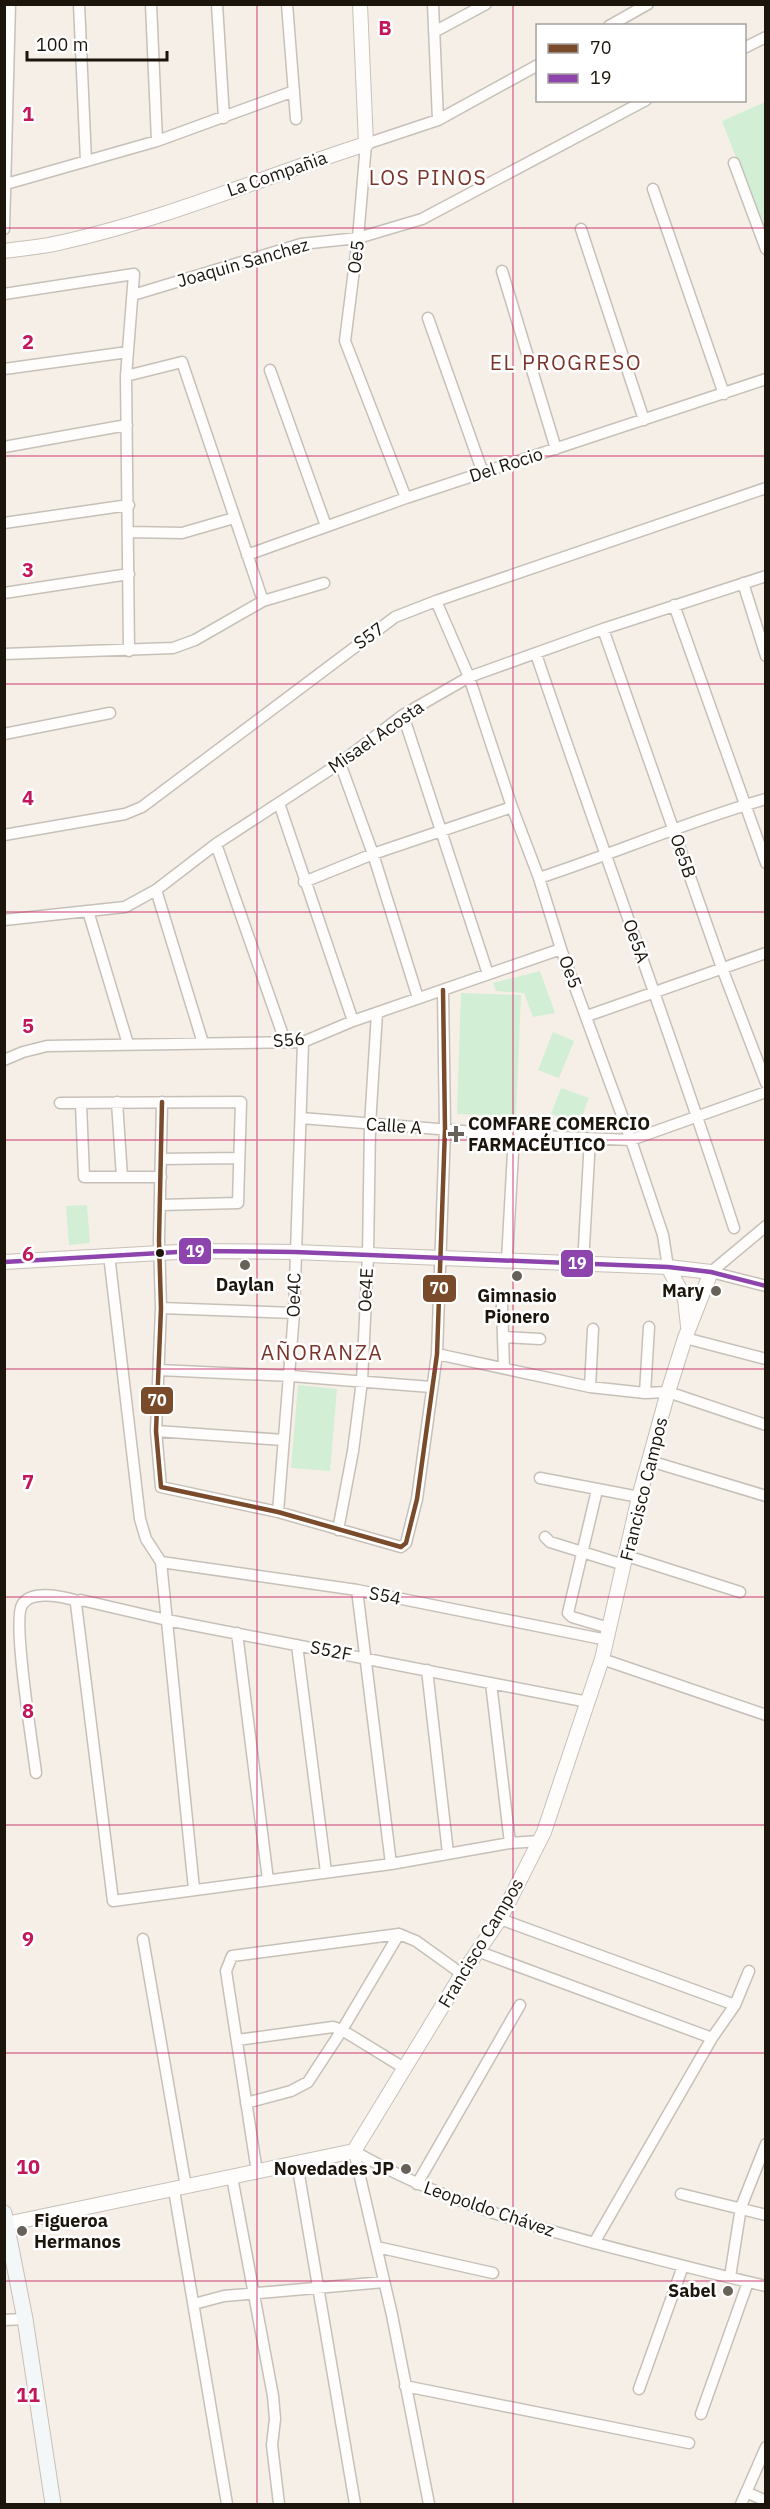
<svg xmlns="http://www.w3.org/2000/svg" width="770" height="2509" font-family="'IBM Plex Sans',sans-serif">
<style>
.green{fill:#d2eed5}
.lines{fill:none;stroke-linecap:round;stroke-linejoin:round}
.minor-casing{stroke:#c7c0b8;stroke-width:13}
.tertiary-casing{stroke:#c7c0b8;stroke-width:16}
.secondary-casing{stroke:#c7c0b8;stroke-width:17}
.minor{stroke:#fefdfb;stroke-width:10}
.tertiary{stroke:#fefdfb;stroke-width:14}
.secondary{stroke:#f4f7f7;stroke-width:15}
.bus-1-casing{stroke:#fff;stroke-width:9}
.bus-2-casing{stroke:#fff;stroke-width:9}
.bus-1{stroke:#7a4b2a;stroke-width:4.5}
.bus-2{stroke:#8e44ad;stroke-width:4.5}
.grid{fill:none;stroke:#c2185b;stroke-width:1.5;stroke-opacity:0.55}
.poi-dot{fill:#686159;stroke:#fff;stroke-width:2}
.bus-dot{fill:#1c150c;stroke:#fff;stroke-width:2}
.labels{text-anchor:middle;stroke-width:5;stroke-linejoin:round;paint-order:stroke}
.street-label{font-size:18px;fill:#1c150c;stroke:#fff}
.poi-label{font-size:18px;font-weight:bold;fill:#1c150c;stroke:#fff;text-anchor:end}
.quarter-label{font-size:21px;letter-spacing:1.5px;fill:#7a3429;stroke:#fff}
.grid-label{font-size:20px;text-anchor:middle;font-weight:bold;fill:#c2185b;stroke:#fff;stroke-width:5;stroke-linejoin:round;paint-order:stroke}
.line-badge{stroke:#fff;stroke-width:2}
.badge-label{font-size:16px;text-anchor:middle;font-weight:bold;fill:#fff}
</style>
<rect width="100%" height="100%" fill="#f6efe7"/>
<path class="green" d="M765,102V232L722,121Z
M540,971L555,1013L533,1017L524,993L496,991L493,983Z
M461,993L521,995L516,1116L457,1114Z
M553,1032L574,1041L559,1078L538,1070Z
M561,1088L589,1098L579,1124L551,1114Z
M87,1205L90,1243L69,1245L66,1206Z
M298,1385L337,1389L330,1471L291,1468Z"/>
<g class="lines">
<defs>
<path id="minor" d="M79,4L86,161
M151,4L157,141
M217,4L224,118
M287,4L296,119
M433,4L438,120
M609,26L648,4
M434,32L486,4
M744,48L766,37
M734,163L766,249
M6,184L157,141L294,91
M653,189L724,394
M4,229L10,4
M581,229L644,420
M502,271L556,449
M4,294L134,274L126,376L129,651
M133,295L301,244L358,238L422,219L646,100
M428,318L483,473
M4,369L128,352
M270,370L326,526
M126,376L182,362L263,601
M4,447L127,425
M406,498L345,341L358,238L366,144L438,120L538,65
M4,523L129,505
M129,532L182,533L234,518
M247,555L406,498L766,379
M743,583L766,656
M4,593L129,574
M436,601L469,677L512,807L539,878L561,949L631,1140L663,1235L668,1267
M674,605L766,863
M603,629L722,968L766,1083
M4,654L173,648L195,640L263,601L324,583
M536,654C601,846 672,1036 734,1228
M403,715L488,974
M4,734L110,713
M340,763L373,854L418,998
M279,803L353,1021
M4,835L125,814L142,807L395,617L436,601L766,488
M216,844L285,1041
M539,878C615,853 689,821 766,799
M304,882L373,854L512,807
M156,890L203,1043
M88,911L128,1044
M4,920L125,907L156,890L216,844L340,763L403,715L469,677L603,629L766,576
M587,1016L766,953
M4,1060L23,1052L47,1046L303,1042L353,1021L561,949
M117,1102L122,1177
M162,1102L159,1240L161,1308L156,1431L161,1487L278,1512L401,1547L406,1543L417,1499L437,1354L445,1129L443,990
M60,1103L241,1102L238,1203L160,1205
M81,1104L84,1177H161
M301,1118L514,1135L631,1140L766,1092
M161,1159L238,1158
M109,1255L140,1519L146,1539L161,1562L194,1889
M507,1260L514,1135
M583,1264L590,1139
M711,1272L766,1226
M711,1272L766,1286
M502,1305L504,1368
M161,1308L294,1313
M503,1337L540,1339
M685,1338L766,1359
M437,1354L590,1387L645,1393L668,1392L766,1425
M159,1370L291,1376L431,1387
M590,1387L593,1329
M645,1393L649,1327
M156,1431L284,1440
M650,1461L766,1496
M540,1478L639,1497
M597,1490L568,1613L572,1617L609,1628
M278,1512L294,1313L303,1042
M338,1530L353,1451L362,1381L368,1256L370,1125L377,1013
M545,1537L550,1542L624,1565
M627,1556L740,1592
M161,1562L357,1590L607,1640
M357,1590L391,1864
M237,1633L268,1880
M297,1645L326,1872
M602,1659L766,1715
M427,1670L448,1853
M491,1683L510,1843
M36,1773C33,1747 12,1621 22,1605C31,1589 64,1597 78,1601
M540,1841L510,1843L391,1864L113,1901L76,1604L81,1600L167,1620L588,1702
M500,1919L735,2005
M143,1939L186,2187
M477,1951L712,2038
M237,2040L333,2027L342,2030L404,2068
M246,2103L291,2091L308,2082L342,2030L399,1934
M354,2151C442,2202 539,2229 637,2254C680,2265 722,2276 766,2286
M354,2151L392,2315L429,2504
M297,2163L355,2504
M257,2172L226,1971L232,1956L399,1934L416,1941L462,1974
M232,2177L273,2396L275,2419L272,2445L279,2504
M417,2184L520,2005
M174,2190L227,2504
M681,2194L766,2215
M594,2243L712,2038L735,2005L749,1971
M377,2247L493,2273
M730,2277L741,2207L766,2144
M194,2304L224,2296L384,2282
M4,2320L25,2319
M405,2386L689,2443
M639,2389L683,2266
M701,2414L748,2282
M746,2492L766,2501
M741,2504L766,2447"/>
<path id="tertiary" d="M4,251C24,248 44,247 63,242C167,219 265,176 366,144L360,4
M4,1262L195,1251L295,1252L668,1267L711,1272L685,1338L668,1392L639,1497L602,1659L544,1832L500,1919L462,1974L354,2151L6,2224
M668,1267L685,1299L688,1326"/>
<path id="secondary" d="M4,2213L25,2319L53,2504"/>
</defs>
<use href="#minor" class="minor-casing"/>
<use href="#tertiary" class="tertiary-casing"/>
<use href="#secondary" class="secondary-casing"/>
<use href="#minor" class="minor"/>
<use href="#tertiary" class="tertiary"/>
<use href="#secondary" class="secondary"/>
<defs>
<path id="bus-1" d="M162,1102L159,1240L161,1308L156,1431L161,1487L278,1512L401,1547L406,1543L417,1499L437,1354L445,1129L443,990"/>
<path id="bus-2" d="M4,1262L195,1251L295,1252L668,1267L711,1272L766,1286"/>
</defs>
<use href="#bus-1" class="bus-1-casing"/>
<use href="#bus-2" class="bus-2-casing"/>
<use href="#bus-1" class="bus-1"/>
<use href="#bus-2" class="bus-2"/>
</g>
<path class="grid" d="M257,4V2504M513,4V2504M4,228H766M4,456H766M4,684H766M4,912H766M4,1140H766M4,1369H766M4,1597H766M4,1825H766M4,2053H766M4,2281H766"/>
<g class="poi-dot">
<path d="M453 1125h6v6h6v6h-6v6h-6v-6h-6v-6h6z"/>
<circle cx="245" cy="1265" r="6"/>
<circle cx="517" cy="1276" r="6"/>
<circle cx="716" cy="1291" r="6"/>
<circle cx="406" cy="2169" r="6"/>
<circle cx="22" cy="2231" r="6"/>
<circle cx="728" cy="2291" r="6"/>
</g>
<circle class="bus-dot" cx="160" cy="1253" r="5"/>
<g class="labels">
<g class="street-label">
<text transform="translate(277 174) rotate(-19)" y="6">La Compañia</text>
<text transform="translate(356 257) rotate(-83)" y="6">Oe5</text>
<text transform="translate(243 263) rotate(-16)" y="6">Joaquin Sanchez</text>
<text transform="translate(506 465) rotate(-18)" y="6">Del Rocio</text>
<text transform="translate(369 636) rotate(-36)" y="6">S57</text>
<text transform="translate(376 737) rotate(-35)" y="6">Misael Acosta</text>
<text transform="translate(683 856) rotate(71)" y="6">Oe5B</text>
<text transform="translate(636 941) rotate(70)" y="6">Oe5A</text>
<text transform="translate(570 972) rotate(69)" y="6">Oe5</text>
<text transform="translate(289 1040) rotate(-5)" y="6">S56</text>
<text transform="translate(394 1126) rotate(4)" y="6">Calle A</text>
<text transform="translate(366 1290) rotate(-87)" y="6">Oe4E</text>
<text transform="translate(294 1295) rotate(-89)" y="6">Oe4C</text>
<text transform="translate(644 1489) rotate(-76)" y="6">Francisco Campos</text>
<text transform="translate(385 1596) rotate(11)" y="6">S54</text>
<text transform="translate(331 1651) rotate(11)" y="6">S52F</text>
<text transform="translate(481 1943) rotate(-59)" y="6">Francisco Campos</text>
<text transform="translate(489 2209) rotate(19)" y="6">Leopoldo Chávez</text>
</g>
<g class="poi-label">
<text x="468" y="1130" text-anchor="start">COMFARE COMERCIO<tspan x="468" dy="21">FARMACÉUTICO</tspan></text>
<text x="245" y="1291" text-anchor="middle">Daylan</text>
<text x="704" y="1297">Mary</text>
<text x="517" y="1302" text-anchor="middle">Gimnasio<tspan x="517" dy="21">Pionero</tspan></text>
<text x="394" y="2175">Novedades JP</text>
<text x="34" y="2227" text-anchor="start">Figueroa<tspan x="34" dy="21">Hermanos</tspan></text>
<text x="716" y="2297">Sabel</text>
</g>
<g class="quarter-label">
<text x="428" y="185">LOS PINOS</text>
<text x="566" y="370">EL PROGRESO</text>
<text x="322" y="1360">AÑORANZA</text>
</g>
</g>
<g class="grid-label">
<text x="385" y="35">B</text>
<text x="28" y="121">1</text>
<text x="28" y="349">2</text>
<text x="28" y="577">3</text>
<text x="28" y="805">4</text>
<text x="28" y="1033">5</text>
<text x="28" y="1261">6</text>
<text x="28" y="1489">7</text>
<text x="28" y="1718">8</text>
<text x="28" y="1946">9</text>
<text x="28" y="2174">10</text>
<text x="28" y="2402">11</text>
</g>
<g class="line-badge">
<rect x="178" y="1237" width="34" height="28" rx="6" fill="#8e44ad"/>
<rect x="560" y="1249" width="34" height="29" rx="6" fill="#8e44ad"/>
<rect x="422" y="1274" width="35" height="29" rx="6" fill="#7a4b2a"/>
<rect x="140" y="1386" width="34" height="29" rx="6" fill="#7a4b2a"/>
</g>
<g class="badge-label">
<text x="195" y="1257">19</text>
<text x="577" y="1269">19</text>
<text x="439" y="1294">70</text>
<text x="157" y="1406">70</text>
</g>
<rect width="770" height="2509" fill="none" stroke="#1c150c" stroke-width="12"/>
<rect x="536" y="24" width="210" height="78" fill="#ffffff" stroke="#a4a19e" stroke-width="1.5"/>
<rect x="548" y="44" width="30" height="9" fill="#7a4b2a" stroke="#a4a19e" stroke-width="1.5"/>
<text x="590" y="54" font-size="18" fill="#1c150c">70</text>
<rect x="548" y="74" width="30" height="9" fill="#8e44ad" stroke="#a4a19e" stroke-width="1.5"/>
<text x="590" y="84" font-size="18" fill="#1c150c">19</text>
<path d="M27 51v9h140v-9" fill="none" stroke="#1c150c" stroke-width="3"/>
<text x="36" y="51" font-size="18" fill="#1c150c" stroke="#ffffff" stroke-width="4.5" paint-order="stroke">100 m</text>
</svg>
